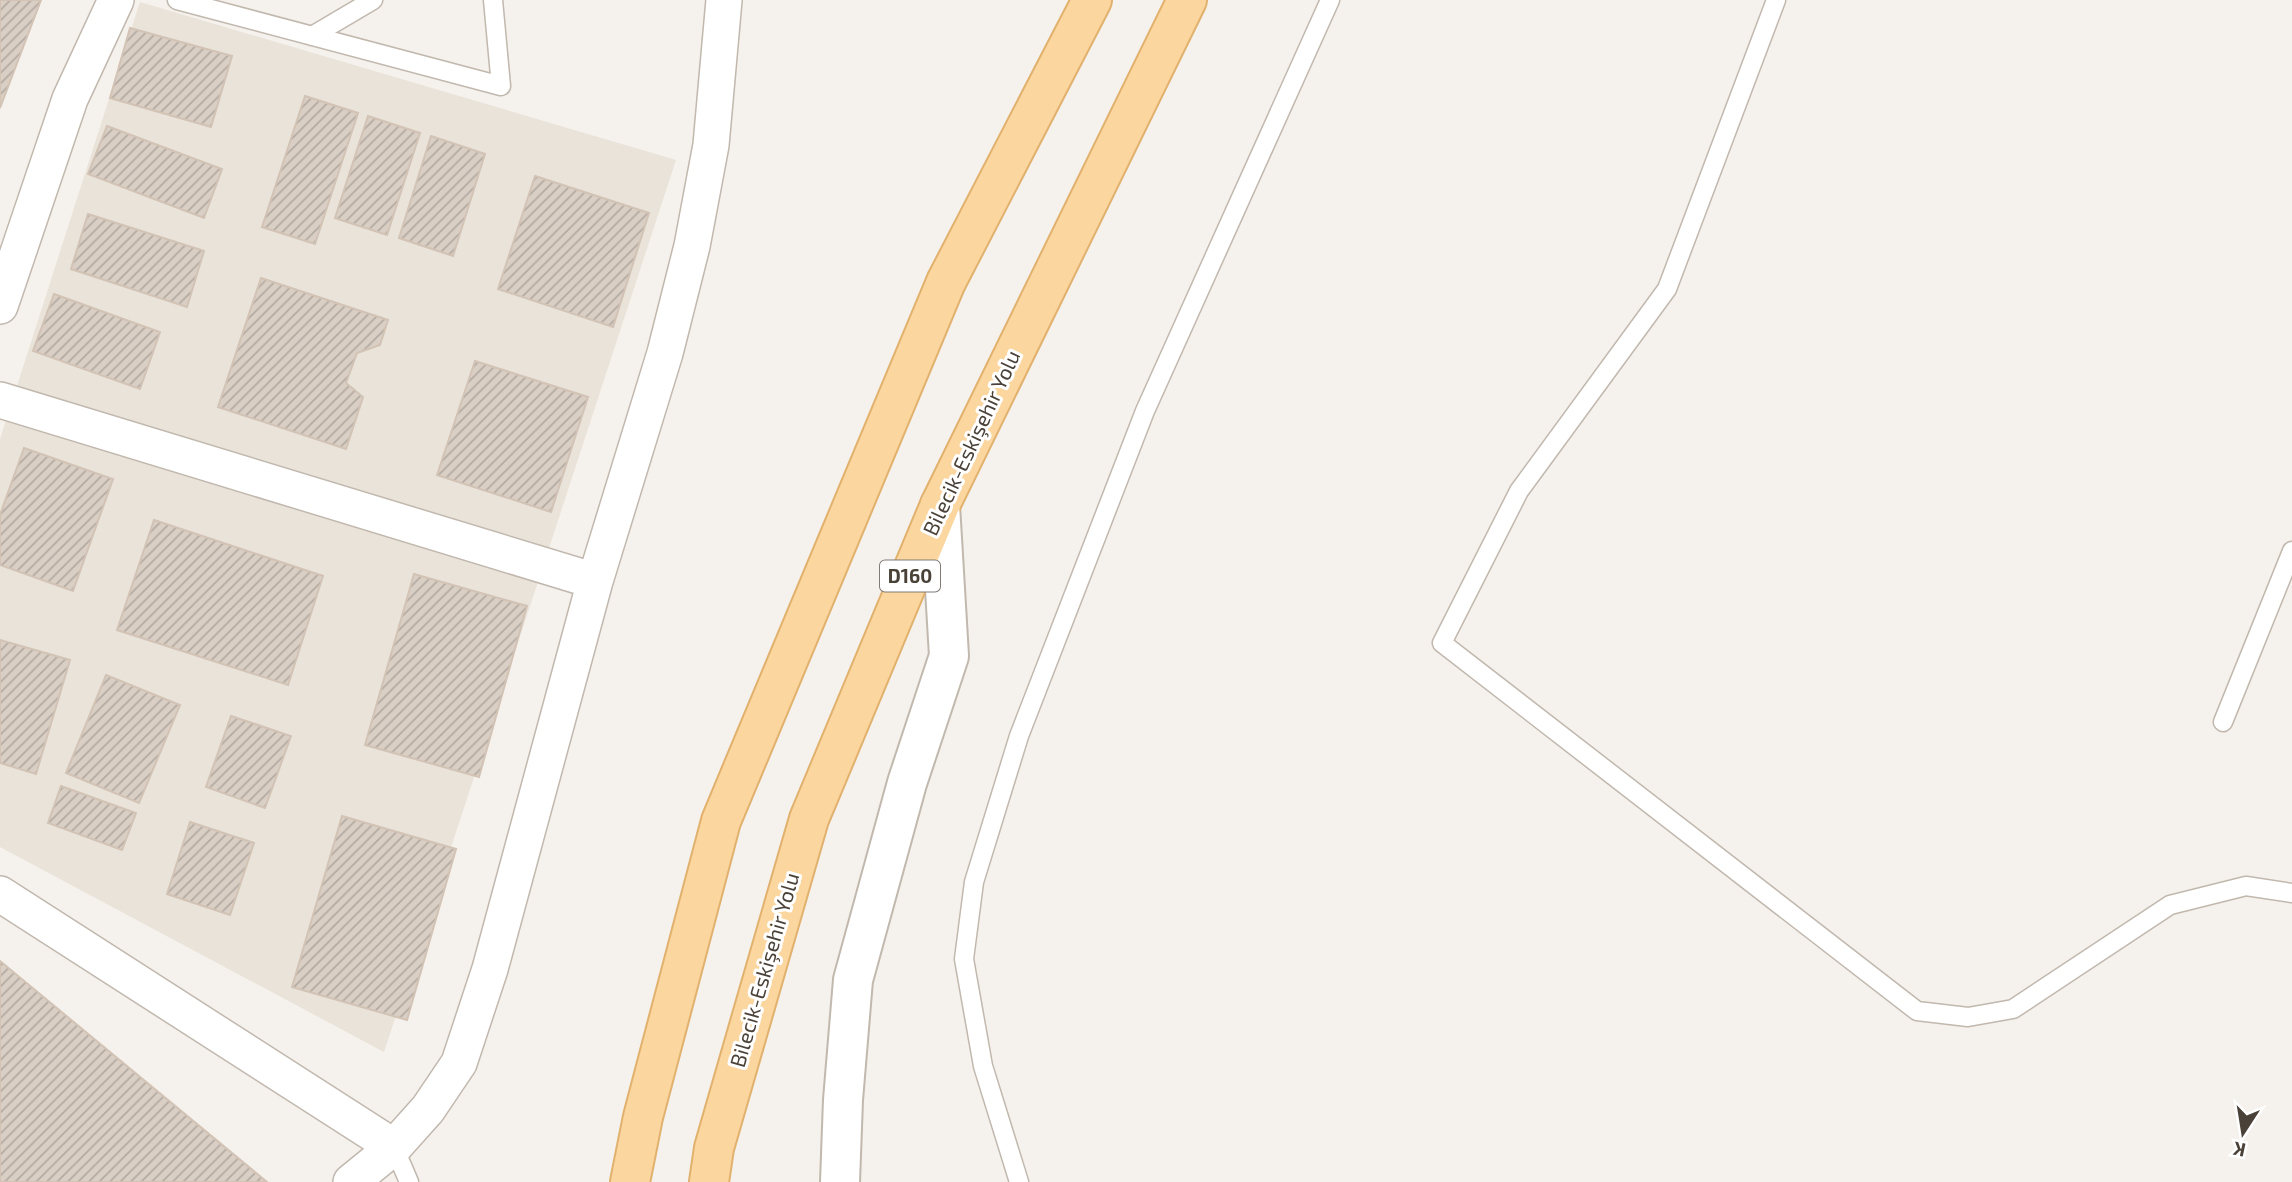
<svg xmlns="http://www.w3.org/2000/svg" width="2292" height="1182" font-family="'Exo 2',sans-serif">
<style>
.residential{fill:#e9e3da}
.building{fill:url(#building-hatch);stroke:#d2c3b5;stroke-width:2}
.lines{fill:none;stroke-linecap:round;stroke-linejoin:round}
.service-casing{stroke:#c1b8ae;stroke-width:21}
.minor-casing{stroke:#c1b8ae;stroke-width:38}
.tertiary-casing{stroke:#c1b8ae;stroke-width:42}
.primary-casing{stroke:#e1b16e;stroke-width:42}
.service{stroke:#fff;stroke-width:18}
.minor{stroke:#fff;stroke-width:35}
.tertiary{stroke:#fff;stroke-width:38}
.primary{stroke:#fbd69f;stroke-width:38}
.labels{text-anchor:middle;stroke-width:6;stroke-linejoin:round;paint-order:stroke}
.shield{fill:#fff;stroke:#807b74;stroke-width:2}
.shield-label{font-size:19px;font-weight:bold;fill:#4a4239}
.street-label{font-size:21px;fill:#4a4239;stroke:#fff}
</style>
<defs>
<pattern id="building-hatch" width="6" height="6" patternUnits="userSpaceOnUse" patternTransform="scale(1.75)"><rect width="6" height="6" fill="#dacfc5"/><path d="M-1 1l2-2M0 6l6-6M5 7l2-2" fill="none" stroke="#b3aaa1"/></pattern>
</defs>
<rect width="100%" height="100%" fill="#f5f1ec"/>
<path class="residential" d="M140,2L676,160L384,1052L0,847V439Z"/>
<path class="building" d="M0,0H41L0,108Z
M130,28L232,56L211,127L110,98Z
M305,96L358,113L315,244L262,227Z
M368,116L420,133L387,235L335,218Z
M107,126L222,169L204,218L88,174Z
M431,136L485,154L453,256L399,238Z
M535,176L649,213L613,327L498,289Z
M88,214L204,251L187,307L71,269Z
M261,278L388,320L380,345L357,353L346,383L363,397L346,449L218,407Z
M54,294L160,332L140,389L33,351Z
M475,361L588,397L551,512L437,475Z
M24,448L113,479L73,591L0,565V515Z
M154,520L323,576L288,685L117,630Z
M414,574L527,606L479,777L365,745Z
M0,640L70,660L36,774L0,763Z
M106,675L180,705L139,803L66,773Z
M231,716L291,736L265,808L206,787Z
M61,786L136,813L122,850L48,823Z
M342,816L456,849L407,1020L292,987Z
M190,822L254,843L230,915L167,894Z
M0,961L267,1182H0Z"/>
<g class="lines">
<defs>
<path id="service" d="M177,0L501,86L493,0
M1776,0L1667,289L1519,491L1442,643L1917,1011L1968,1017L2013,1009L2170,905L2246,886L2292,893
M312,36L373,0
M2223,722L2292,551
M394,1147L409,1182
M1019,1182L983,1066L964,959L974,882L1019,736L1145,411L1330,0"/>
<path id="minor" d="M0,306L70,99L116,0
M0,400L595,581
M0,894L394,1147
M351,1182L394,1147L428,1109L459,1063L490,969L595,581L665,353L692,246L711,145L724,0"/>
<path id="tertiary" d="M840,1182L843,1100L853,980L907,783L949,656L940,505"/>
<path id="primary" d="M630,1182L643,1117L721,821L946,282L1092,0
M709,1182L714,1148L809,819L940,505L1187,0"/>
</defs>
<use href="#service" class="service-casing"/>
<use href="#minor" class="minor-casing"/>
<use href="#tertiary" class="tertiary-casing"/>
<use href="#primary" class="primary-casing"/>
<use href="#service" class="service"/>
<use href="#minor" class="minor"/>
<use href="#tertiary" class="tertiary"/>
<use href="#primary" class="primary"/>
</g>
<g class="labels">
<rect class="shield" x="880" y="560.5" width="60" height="31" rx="5"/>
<g class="shield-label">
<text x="910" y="583">D160</text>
</g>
<g class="street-label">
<text transform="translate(972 443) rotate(-65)" y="7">Bilecik-Eskişehir Yolu</text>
<text transform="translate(765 970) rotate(-74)" y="7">Bilecik-Eskişehir Yolu</text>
</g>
</g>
<g transform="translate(2243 1133) rotate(192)" stroke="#ffffff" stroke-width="5" paint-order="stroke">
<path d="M0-5L12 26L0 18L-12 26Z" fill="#4a4239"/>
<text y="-10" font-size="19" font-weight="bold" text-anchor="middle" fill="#4a4239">K</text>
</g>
</svg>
